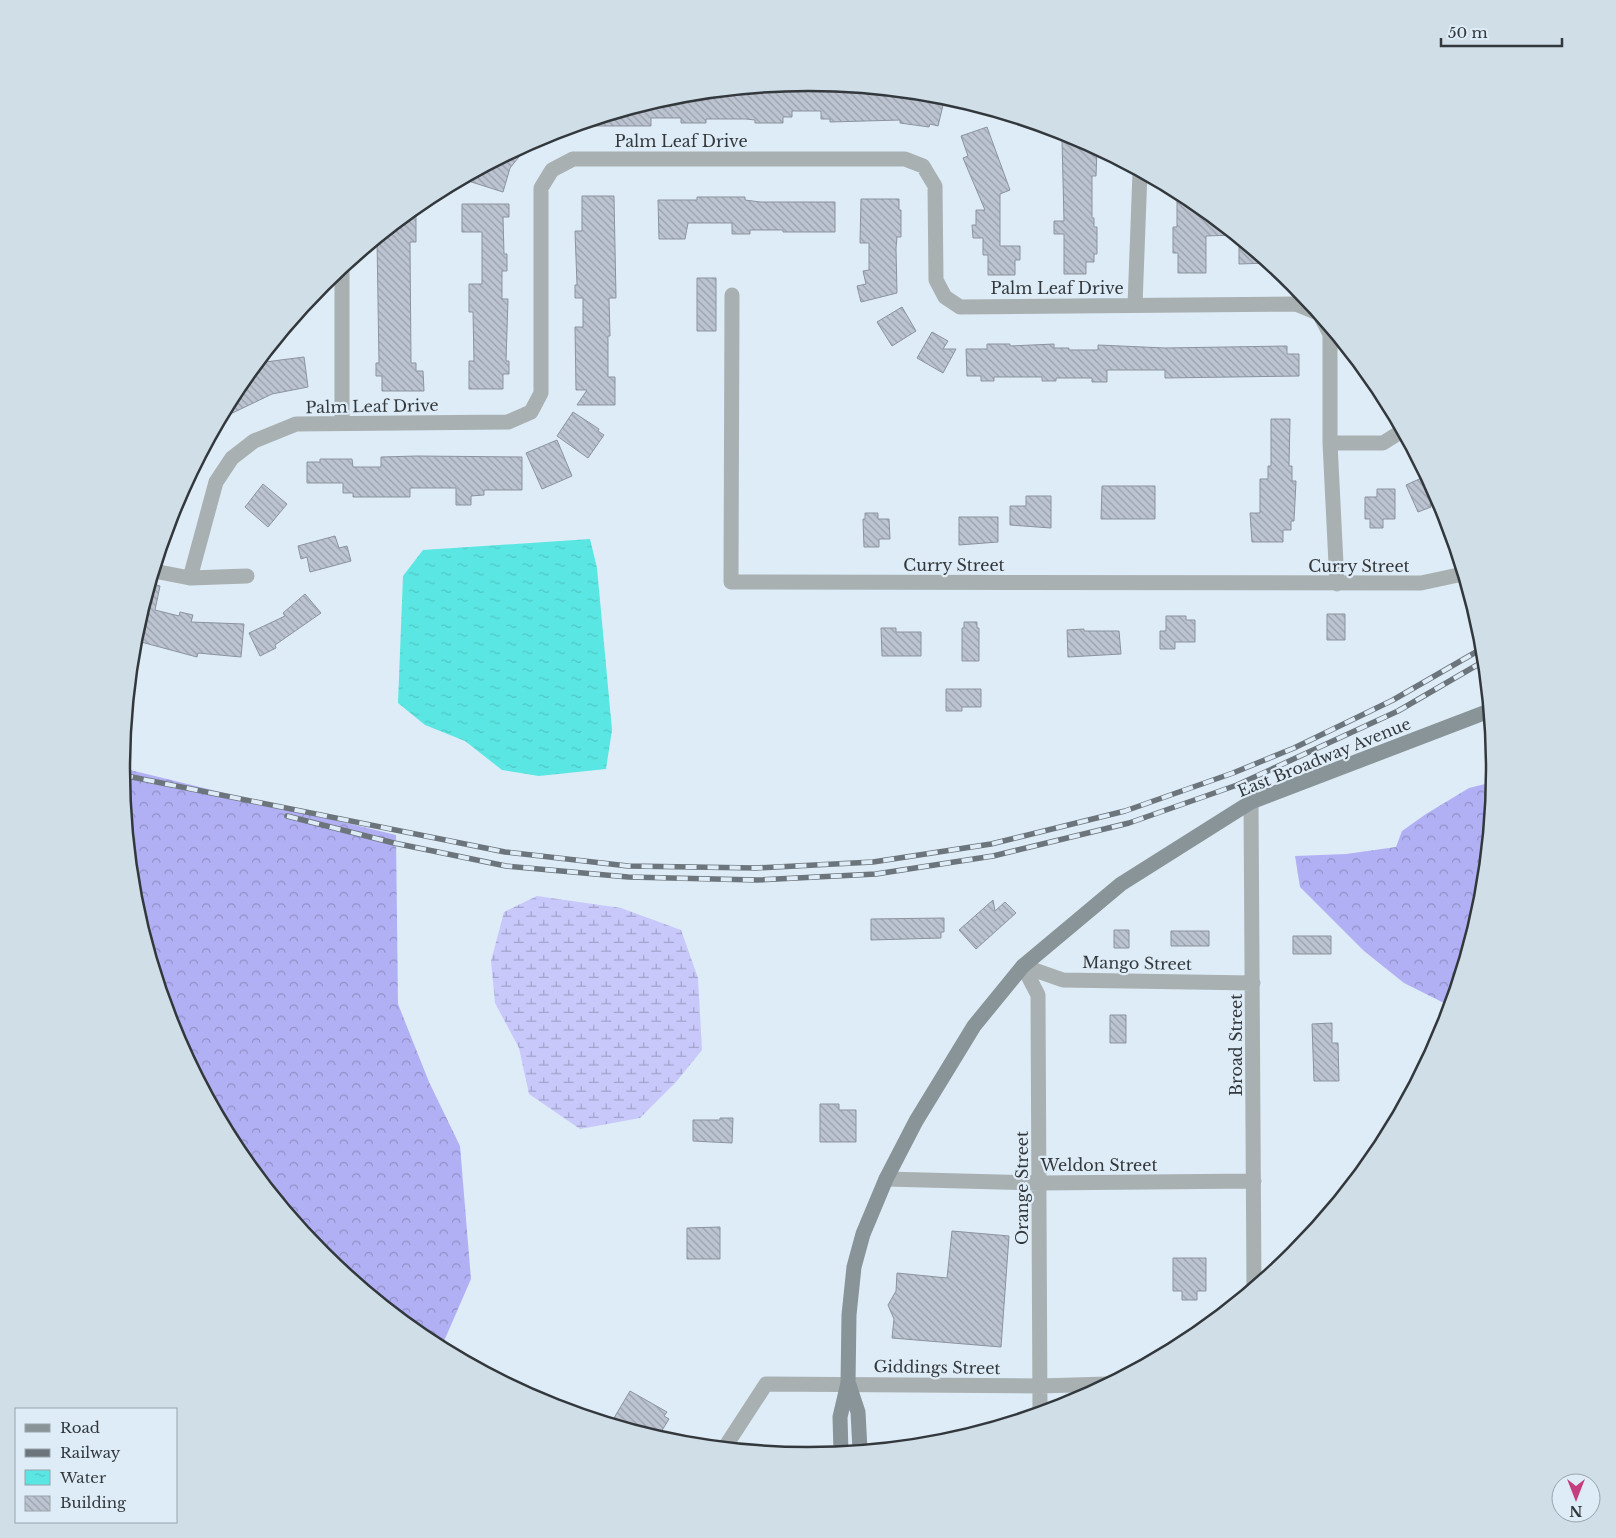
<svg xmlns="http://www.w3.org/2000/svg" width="1616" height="1538" font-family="'Libre Baskerville',serif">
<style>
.forest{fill:url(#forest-crowns)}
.wetland{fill:url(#wetland-marsh)}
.water{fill:url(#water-ripples)}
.building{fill:url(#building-back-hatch);stroke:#8b939f}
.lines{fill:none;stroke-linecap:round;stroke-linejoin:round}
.minor{stroke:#a8b0b2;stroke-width:15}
.secondary{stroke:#889497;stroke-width:15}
.rail-casing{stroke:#6d757c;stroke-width:5.5}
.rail{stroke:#deecf7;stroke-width:4;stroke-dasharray:11;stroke-linecap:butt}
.labels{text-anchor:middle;stroke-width:4.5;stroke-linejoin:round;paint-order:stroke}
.street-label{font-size:16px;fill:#33383c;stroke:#deecf7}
.rim{fill:none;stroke:#33383c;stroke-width:2.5}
</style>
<defs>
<pattern id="forest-crowns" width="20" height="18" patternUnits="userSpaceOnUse" patternTransform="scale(1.25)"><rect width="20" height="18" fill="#b2b0f4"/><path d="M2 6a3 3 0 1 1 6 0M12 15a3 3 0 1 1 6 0" fill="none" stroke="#9190c7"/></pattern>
<pattern id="wetland-marsh" width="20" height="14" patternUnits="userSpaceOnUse" patternTransform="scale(1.25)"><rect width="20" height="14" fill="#c8c8fa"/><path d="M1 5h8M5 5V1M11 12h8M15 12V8" fill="none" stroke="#a3a3cc"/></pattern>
<pattern id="water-ripples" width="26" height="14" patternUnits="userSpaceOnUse" patternTransform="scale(1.25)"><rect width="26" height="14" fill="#5ae7e3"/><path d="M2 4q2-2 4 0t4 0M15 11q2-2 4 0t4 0" fill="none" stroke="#4fc7c4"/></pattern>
<pattern id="building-back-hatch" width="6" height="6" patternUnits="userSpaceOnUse" patternTransform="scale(1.25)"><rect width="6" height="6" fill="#bcc4d1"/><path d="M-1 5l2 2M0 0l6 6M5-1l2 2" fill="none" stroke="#99a0ab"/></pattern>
</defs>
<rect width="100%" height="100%" fill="#deecf7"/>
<path class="forest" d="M122,768L396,835L398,1004L429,1082L460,1146L471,1279L441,1348L426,1340L322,1254L237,1150L174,1031L135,903Z
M1493,782L1481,903L1450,1005H1448L1404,983L1364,951L1300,887L1295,856L1346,854L1396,847L1402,831L1426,814L1469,788Z"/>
<path class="wetland" d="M537,896L621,908L681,930L698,978L702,1050L676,1082L640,1118L580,1129L529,1094L519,1048L495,1003L491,961L504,912Z"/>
<path class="water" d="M590,539L597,568L612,730L606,769L539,776L502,770L465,741L425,725L398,703L403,576L423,550Z"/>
<path class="building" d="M821,84L860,88V91H899L901,94L945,97L938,126L930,124L929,127L900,123V120L830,122V119H821V111H792V117H783V123H755V120L746,119H706V123H681V118H651V126H584V123L674,96L783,85H792V89H821Z
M987,127L1010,190L1000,194V246H1020V260H1015V275H988V255H983V238H973L972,225H976V210H985L963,158L968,156L961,136Z
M1069,134L1097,149L1096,176H1092V218H1094V227H1097V254H1094V262H1086V274H1064V234H1054V221H1064L1062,139H1069Z
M531,142L510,168L503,192L462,179Z
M1177,192L1190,198L1235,235L1206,236V273H1178V253H1173V227H1177Z
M582,196H614L616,298H609L610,336H608V377H615V405H577L587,390H576L575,327H583V298H575V285H577L575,231H582Z
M697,197H745V200L760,202H835V232H783V230H750V234H732V223H688L685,239H659L658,200H697Z
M861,199H899V210H901V237H897L896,248L897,293L861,302L857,286L866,284L863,271L869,270V243H860Z
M462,204H509V217H503L504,254H507V271H502V299H508L506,361H509V374H503V389H469V361H474L473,312H469V284H482V232H462Z
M408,214H416V242H410L411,363H416V371H423L424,391H382V376H376V363H379L377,239Z
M1239,239L1269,263L1239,264Z
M697,278H716V331H697Z
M902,307L916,331L892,346L877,322Z
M932,332L948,341L943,349H956L943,373L917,358Z
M987,344H1010V346L1054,344V348H1069V350H1098V345L1165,348L1287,346V354H1299V376L1165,378V370H1107V382H1092V378H1056V381H1042V377H994V381H981V376H967L966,349H987Z
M304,357L308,387L272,394L220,419L237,387L254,367L265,362Z
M573,412L599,429L598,431L604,435L588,458L557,436Z
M1271,419H1290L1289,466H1292V481H1296L1294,521H1291V530H1283V542H1252L1250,513H1260V479H1268V466H1271Z
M557,440L572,476L542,489L526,453Z
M417,456L522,457V490H484V495L471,496V505H456V488H410V497H353V493H343V483H307V462H320V459H352L353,467H381V457Z
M1426,476L1439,500L1430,504L1431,507L1418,512L1406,485Z
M263,484L287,504L268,527L245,507Z
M1102,486H1155V519H1101Z
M1377,489H1395V519H1383V528H1370V519H1365V497H1377Z
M1026,496H1051V528L1010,525V506H1026Z
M865,513H878V519H889L890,539H879V547H864L863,519H865Z
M959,517H998V542L959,545Z
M335,536L339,548L347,546L351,561L310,572L307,557L301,559L298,546Z
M150,583L160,586L155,610L179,616L180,612L193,615L191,622L244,624L241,657L198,653L197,657L141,642L142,638L135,635Z
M305,594L321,613L275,645L276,648L260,656L249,633L285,616L283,613Z
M1327,614H1345V640H1327Z
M1166,616H1186V620H1195V642H1175V649H1160V631H1166Z
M964,622H977V628H979V661H962V628H964Z
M881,628H896V632H921V656H882Z
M1084,629V631H1119L1121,654L1068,657L1067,630Z
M946,689H981V707H962V711H946Z
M993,900L995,911L1005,902L1016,913L976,949L959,930Z
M944,918V932H941V938L871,940V919Z
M1114,930H1129V948H1114Z
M1171,931H1209V946H1171Z
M1293,936H1331V954H1293Z
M1110,1015H1126V1043H1110Z
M1332,1023V1043H1338L1339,1081H1314L1312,1024Z
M820,1104H839V1110H856V1142H820Z
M720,1118H733L732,1143L693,1141V1120H720Z
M720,1227V1259H687V1228Z
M952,1231L1009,1236L1001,1347L892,1338L894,1319L888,1305L896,1291L897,1273L947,1278Z
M1173,1258H1206V1291H1197V1300H1182V1291H1173Z
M630,1391L667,1412L664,1416L669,1419L658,1437L611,1423Z"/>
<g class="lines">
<path class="minor" d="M342,268V422
M732,295L731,582L1421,583L1463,574
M1135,305L1140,172
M1321,317L1330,334V443L1337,584
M1330,443H1383L1402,431
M154,571L190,578L247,576
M190,578L216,482L232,458L254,441L296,424L508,422L531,412L541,393V188L552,170L573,159H905L923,166L935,186L936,280L945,297L960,307L1296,304L1318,313
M1251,802L1254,1287
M1023,966L1038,995L1040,1412
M1023,966L1063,980L1253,983
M886,1179L1040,1183L1254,1181
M725,1447L766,1384L1040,1386L1107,1384"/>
<path class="secondary" d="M849,1385L858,1412L860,1450
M841,1452L840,1417L848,1383L849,1315L854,1267L863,1234L886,1179L916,1121L974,1026L1023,966L1121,884L1251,802L1489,711"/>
<defs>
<path id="rail" d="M122,775L505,852L628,866L756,868L873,862L991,844L1125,811L1233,773L1294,748L1393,700L1483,648
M287,816L394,843L506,866L628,877L757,880L876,874L993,856L1129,823L1237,785L1398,711L1484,661"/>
</defs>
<use href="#rail" class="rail-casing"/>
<use href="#rail" class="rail"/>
</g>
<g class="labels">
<g class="street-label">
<text x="681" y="147">Palm Leaf Drive</text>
<text x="1057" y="294">Palm Leaf Drive</text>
<text transform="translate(372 406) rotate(-1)" y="6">Palm Leaf Drive</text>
<text x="954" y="571">Curry Street</text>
<text x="1359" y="572">Curry Street</text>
<text transform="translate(1324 757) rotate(-22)" y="6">East Broadway Avenue</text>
<text transform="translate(1137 963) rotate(1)" y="6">Mango Street</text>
<text transform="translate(1236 1045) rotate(-90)" y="6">Broad Street</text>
<text x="1099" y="1171">Weldon Street</text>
<text transform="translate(1022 1188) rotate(-90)" y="6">Orange Street</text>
<text transform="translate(937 1367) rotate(1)" y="6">Giddings Street</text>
</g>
</g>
<path d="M0 0H1616V1538H0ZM130 769a678 678 0 1 1 1356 0a678 678 0 1 1-1356 0Z" fill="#d0dee8" fill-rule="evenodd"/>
<path class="rim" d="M130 769a678 678 0 1 1 1356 0a678 678 0 1 1-1356 0Z"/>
<rect x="15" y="1408" width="162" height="115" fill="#deecf7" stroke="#9aa4ac"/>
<rect x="25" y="1424" width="25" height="8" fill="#889497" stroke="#9aa4ac"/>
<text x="60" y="1433" font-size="15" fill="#33383c">Road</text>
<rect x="25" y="1449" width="25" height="8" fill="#6d757c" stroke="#9aa4ac"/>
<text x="60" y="1458" font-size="15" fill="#33383c">Railway</text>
<rect x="25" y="1470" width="25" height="15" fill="url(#water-ripples)" stroke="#9aa4ac"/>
<text x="60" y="1483" font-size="15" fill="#33383c">Water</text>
<rect x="25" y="1496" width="25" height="15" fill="url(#building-back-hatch)" stroke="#9aa4ac"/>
<text x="60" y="1508" font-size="15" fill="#33383c">Building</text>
<g transform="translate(1576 1498) rotate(180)"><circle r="24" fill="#deecf7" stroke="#9aa4ac"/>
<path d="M0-4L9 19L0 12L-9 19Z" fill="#c53e80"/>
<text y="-8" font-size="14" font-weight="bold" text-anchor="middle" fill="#33383c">N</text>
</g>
<path d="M1441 38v8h121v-8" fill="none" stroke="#33383c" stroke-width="2.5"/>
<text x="1448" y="38" font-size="15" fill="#33383c" stroke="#deecf7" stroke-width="4" paint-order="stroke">50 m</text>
</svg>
